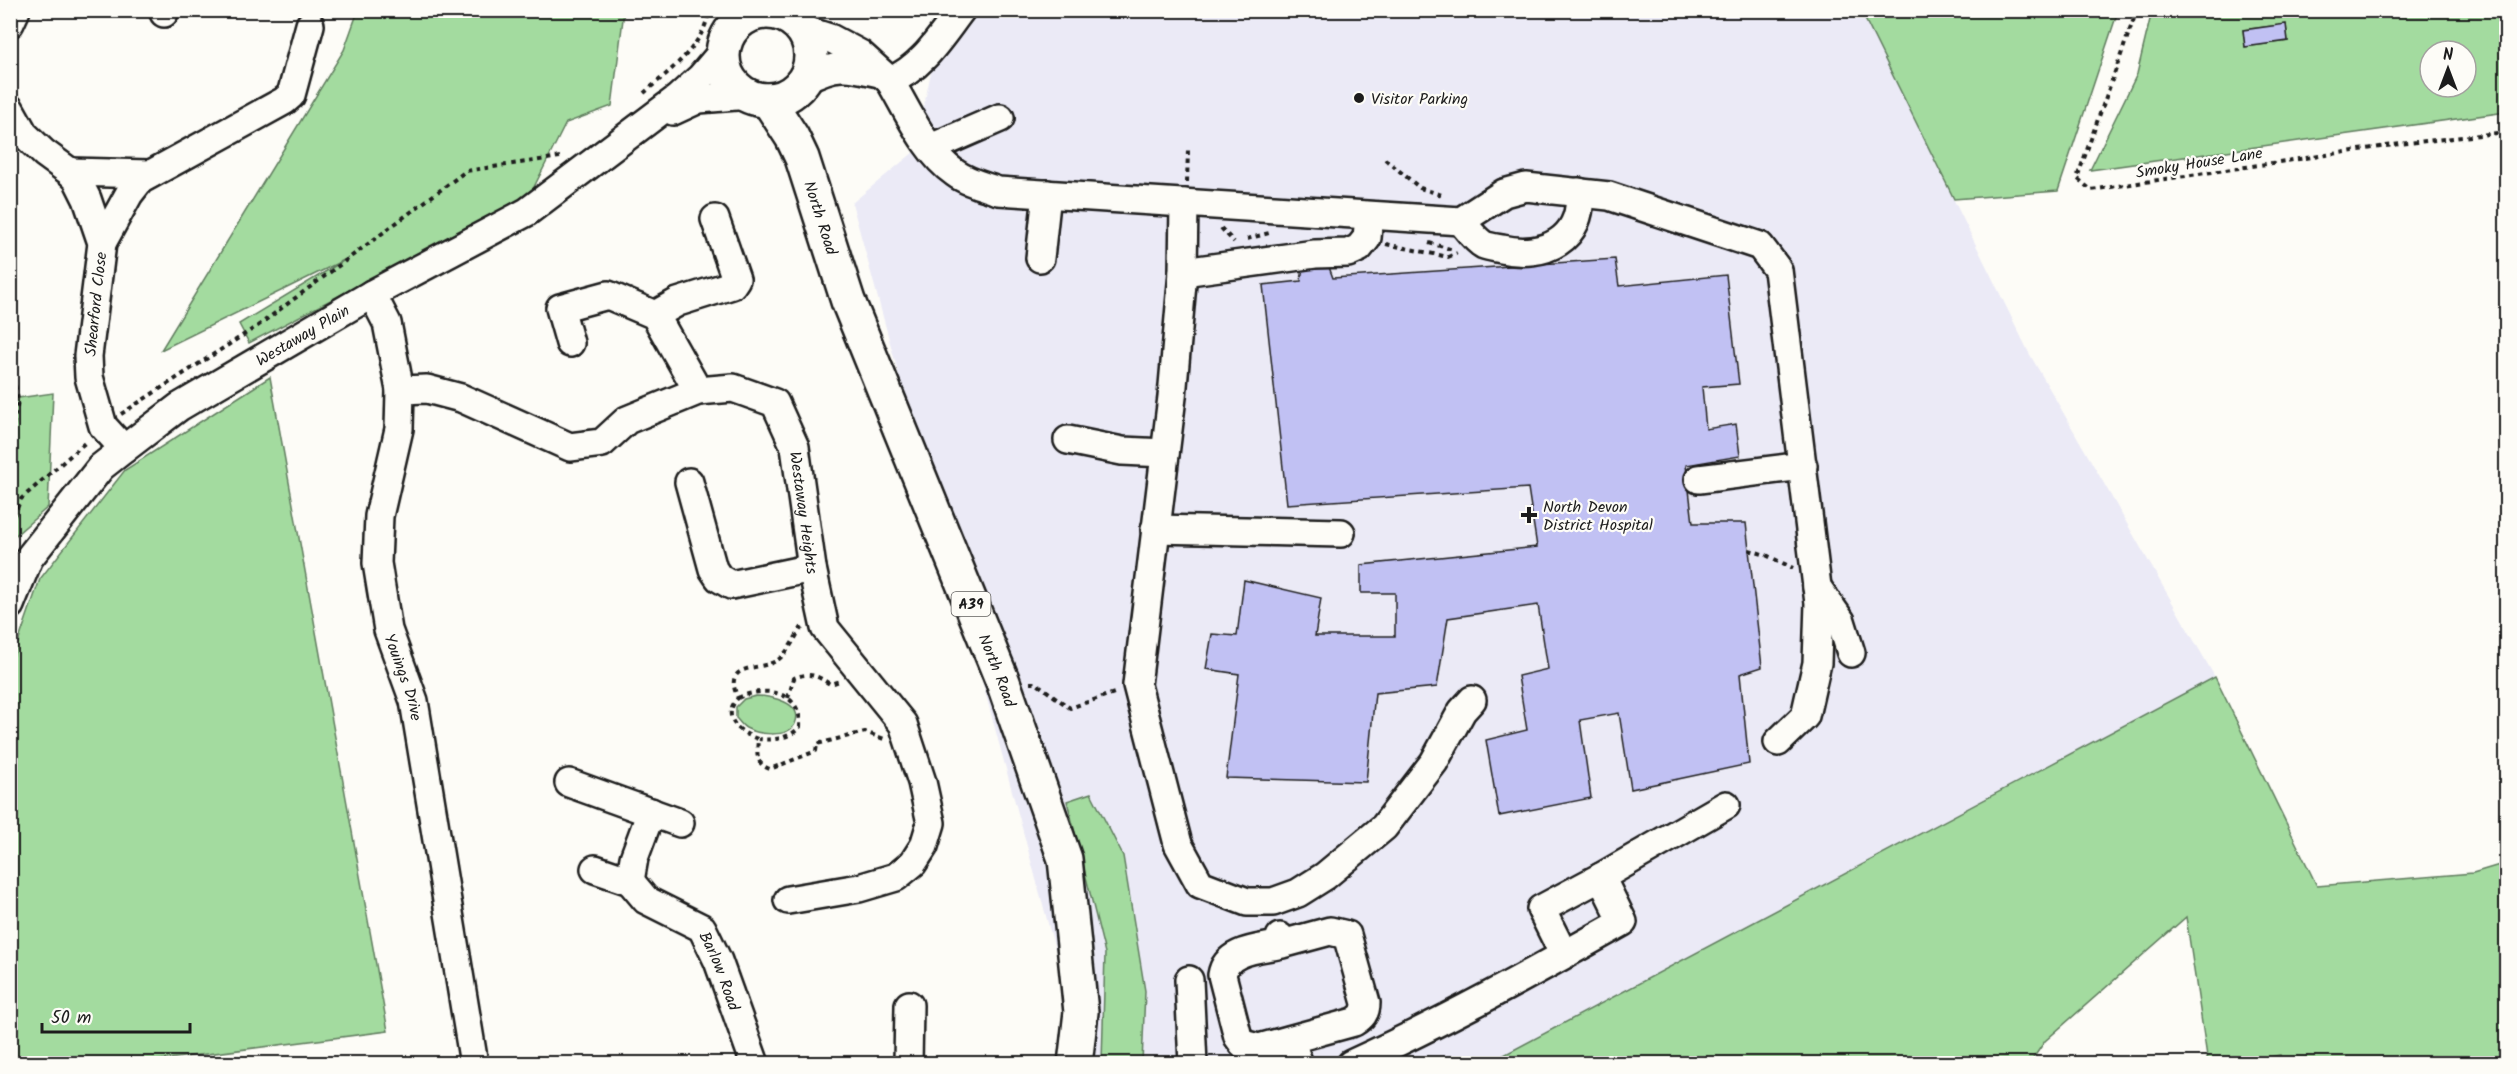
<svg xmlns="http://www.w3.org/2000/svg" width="2517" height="1074" font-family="Kalam,sans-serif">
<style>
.built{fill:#ebeaf6}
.green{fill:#a3db9f;stroke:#607c5e;stroke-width:1.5;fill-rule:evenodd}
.building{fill:#c1c1f3;stroke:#1c1c1c;stroke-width:1.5}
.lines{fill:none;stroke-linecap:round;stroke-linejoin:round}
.minor-casing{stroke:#1c1c1c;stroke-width:32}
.major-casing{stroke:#1c1c1c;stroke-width:38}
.path{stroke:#1c1c1c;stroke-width:4;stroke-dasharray:4.5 4.5;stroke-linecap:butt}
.minor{stroke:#fdfcf7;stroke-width:27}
.major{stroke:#fdfcf7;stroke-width:33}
.poi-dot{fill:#1c1c1c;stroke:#fdfcf7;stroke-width:2}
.labels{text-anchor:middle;stroke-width:4.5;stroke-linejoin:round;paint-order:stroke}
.shield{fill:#fdfcf7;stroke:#605f5e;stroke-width:1.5}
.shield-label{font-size:15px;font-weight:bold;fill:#1c1c1c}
.poi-label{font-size:16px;fill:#1c1c1c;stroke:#fdfcf7;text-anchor:start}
.street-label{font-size:16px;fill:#1c1c1c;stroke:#fdfcf7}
</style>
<rect width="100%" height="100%" fill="#fdfcf7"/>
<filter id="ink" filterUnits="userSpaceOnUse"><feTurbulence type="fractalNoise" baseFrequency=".0167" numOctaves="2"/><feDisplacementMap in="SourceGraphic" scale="12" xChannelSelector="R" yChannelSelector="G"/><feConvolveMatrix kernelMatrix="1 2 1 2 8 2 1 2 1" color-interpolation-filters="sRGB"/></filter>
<g filter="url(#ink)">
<path class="built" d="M976,11H1861L2029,353L2215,677L1489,1063H1086L852,203L914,152L933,63Z"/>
<path class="green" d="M358,11H624L612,106L566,123L530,195L249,343L239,324L348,258L161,350L344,50Z
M1861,11H2118L2058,191L1954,199Z
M2152,11H2506V112L2090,170L2137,74ZM2286,24L2288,41L2245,47L2243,30ZM2430,51H2466V87H2430Z
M270,377L388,1031L136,1063H11V663L40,579L125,470Z
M53,393L48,507L11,539V399Z
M2215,677L2317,886L2473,873L2506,863V1063L2283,1064L2280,1055L2243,1063H2208L2186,917L2045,1041L2030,1063H1489Z
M756,696C769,696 805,702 795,724C787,739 757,734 746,728C742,726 739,721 736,718V707L744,699Z
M1091,793L1123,856L1145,991L1142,1063H1102L1105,953L1067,801Z"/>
<path class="building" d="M2286,24L2288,41L2245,47L2243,30Z
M1304,259H1326L1333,278L1615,259L1619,286L1726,275L1739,384L1702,387L1706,429L1736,424L1740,456L1686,465L1693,523H1746L1762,667L1740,674L1749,764L1631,789L1619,713L1580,720L1591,798L1499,816L1486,740L1527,730L1518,676L1548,669L1538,605L1448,618L1437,687L1375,693L1366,782L1226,778L1239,674L1206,669L1212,634L1237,636L1244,580L1321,598L1315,636H1395V593H1361V565L1537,547L1528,488L1287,504L1263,285L1301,281Z"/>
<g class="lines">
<defs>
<g id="minor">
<path d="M164,10V13"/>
<path d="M10,23L16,10"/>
<path d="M802,29L830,38L860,54L890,81C922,68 941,36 961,10"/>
<path d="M805,79C836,63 846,65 879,73"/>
<path d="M890,81C908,111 925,152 955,173C967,182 984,186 998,191L1461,221L1504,193L1526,187L1609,196L1760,246L1778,270L1819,603L1817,663L1805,716L1778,742"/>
<path d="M10,109L24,134L44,153L70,172L77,179L87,199L102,243L88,356L89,377L103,426L124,449"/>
<path d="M673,111L699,99L749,95"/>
<path d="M931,148L1000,118"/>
<path d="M70,172L150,174"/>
<path d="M1184,203L1183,272L1172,397L1137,685L1178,844L1200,884L1247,902H1273L1298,893L1325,876L1384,827L1434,762L1462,711L1472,700"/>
<path d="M1461,221C1467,228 1475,240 1484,245C1489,247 1497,248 1502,249C1544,259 1584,239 1579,192"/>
<path d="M102,243L129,194L140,180L284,101L291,95L310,25"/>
<path d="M1040,258L1047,194"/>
<path d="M1183,272L1315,254L1348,253L1359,248L1367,238L1369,216"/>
<path id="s1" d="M372,294L387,323L400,390L399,429L379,516L377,563L388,630L414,701L474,1064"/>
<path d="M655,315L678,302L732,285L736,279L715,219"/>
<path d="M570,343L560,308L608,295L655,315L698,391"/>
<path id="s2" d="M400,390L427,389L461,398L570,447L602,443L627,420L698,391L733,388L775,403L795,447L812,568L825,628L903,724L922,782L931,823L924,846L913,863L896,877L859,888L788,900"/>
<path d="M1068,440L1122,451L1165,453"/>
<path d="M1699,479L1803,466"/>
<path d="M689,482L713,569L719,578L731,585L812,568"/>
<path d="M1155,529L1341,533"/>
<path d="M1817,587L1841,621L1851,653"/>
<path id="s3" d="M10,605L29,558L101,467L124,449L179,407L372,294L527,212L678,98L701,77L724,50"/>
<path d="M569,783L680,823"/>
<path id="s4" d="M595,869L630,881L646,900L702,928L718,961L755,1064"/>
<path d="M1601,877L1726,805"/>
<path d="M630,881L634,858L651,812"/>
<path d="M1280,937L1282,944L1330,931L1347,935L1366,1003C1366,1013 1362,1017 1354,1022L1259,1048L1243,1044L1238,1037L1222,975C1226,949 1261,949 1282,944"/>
<path d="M1189,980L1193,1064"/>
<path d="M1290,1040L1299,1064"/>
<path d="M908,1064L909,1005"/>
<path d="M1351,1064C1444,1022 1534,972 1623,922L1601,877L1541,909L1564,955"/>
</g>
<g id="major">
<circle cx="767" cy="56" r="44"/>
<path id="s5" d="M768,100L792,137L802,158L848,301L1003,682L1065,859L1081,1012L1075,1064"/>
</g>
</defs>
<use href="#minor" class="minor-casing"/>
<use href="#major" class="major-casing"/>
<path class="path" d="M2137,10L2077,178L2091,190L2400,144L2506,132
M644,93C669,71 705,45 709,10
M1385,159L1420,188L1442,195
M1187,182L1188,150
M1221,228L1234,242
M1247,239L1269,233
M1429,243L1454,250
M1386,244L1448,257L1457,253
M10,359L18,400L10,445
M121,414L259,325L466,171L560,157
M10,525L21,499L87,441
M1749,550L1766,555L1793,568
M802,627C795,637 787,655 776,661C759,671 721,662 738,698C720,717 739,733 758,739C757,753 755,764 770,769L816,751L817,744L865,732L884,739
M1030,683H1036L1070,708L1117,692
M738,698C765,685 802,691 800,727C790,738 773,741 759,739
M788,698L794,678C809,672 816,675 830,684L840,681"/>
<use href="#minor" class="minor"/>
<use href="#major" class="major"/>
</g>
</g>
<g class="poi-dot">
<circle cx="1359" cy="98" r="6"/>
<path d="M1526 506h6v6h6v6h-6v6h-6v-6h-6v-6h6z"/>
</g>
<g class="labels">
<rect class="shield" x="951.5" y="592" width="39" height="24" rx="4.5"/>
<g class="shield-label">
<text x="971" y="609">A39</text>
</g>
<g class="poi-label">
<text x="1371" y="104">Visitor Parking</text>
<text x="1543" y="512">North Devon<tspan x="1543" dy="18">District Hospital</tspan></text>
</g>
<g class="street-label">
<text transform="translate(2199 162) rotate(-9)" y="6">Smoky House Lane</text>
<text dy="6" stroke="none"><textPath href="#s5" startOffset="130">North Road</textPath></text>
<text transform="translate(95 304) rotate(-84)" y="6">Shearford Close</text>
<text dy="6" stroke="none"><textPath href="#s3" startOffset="408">Westaway Plain</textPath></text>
<text dy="6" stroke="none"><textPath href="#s2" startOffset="519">Westaway Heights</textPath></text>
<text dy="6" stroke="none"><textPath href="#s5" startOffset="616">North Road</textPath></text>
<text dy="6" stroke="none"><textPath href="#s1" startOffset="394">Youings Drive</textPath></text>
<text dy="6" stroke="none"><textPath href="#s4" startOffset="171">Barlow Road</textPath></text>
</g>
</g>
<rect width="2517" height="1074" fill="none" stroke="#fdfcf7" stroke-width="36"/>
<rect x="18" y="18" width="2481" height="1038" fill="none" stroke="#1c1c1c" stroke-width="2" filter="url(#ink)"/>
<g transform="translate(2448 69)"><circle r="28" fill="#fdfcf7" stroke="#a3a29f" stroke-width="1.5"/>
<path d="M0-4.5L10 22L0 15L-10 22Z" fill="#1c1c1c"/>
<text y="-9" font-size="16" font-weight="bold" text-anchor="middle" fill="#1c1c1c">N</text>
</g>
<path d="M42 1023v9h148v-9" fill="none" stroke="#1c1c1c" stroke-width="3"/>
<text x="51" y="1023" font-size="18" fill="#1c1c1c" stroke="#fdfcf7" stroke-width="4.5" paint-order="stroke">50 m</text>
</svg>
